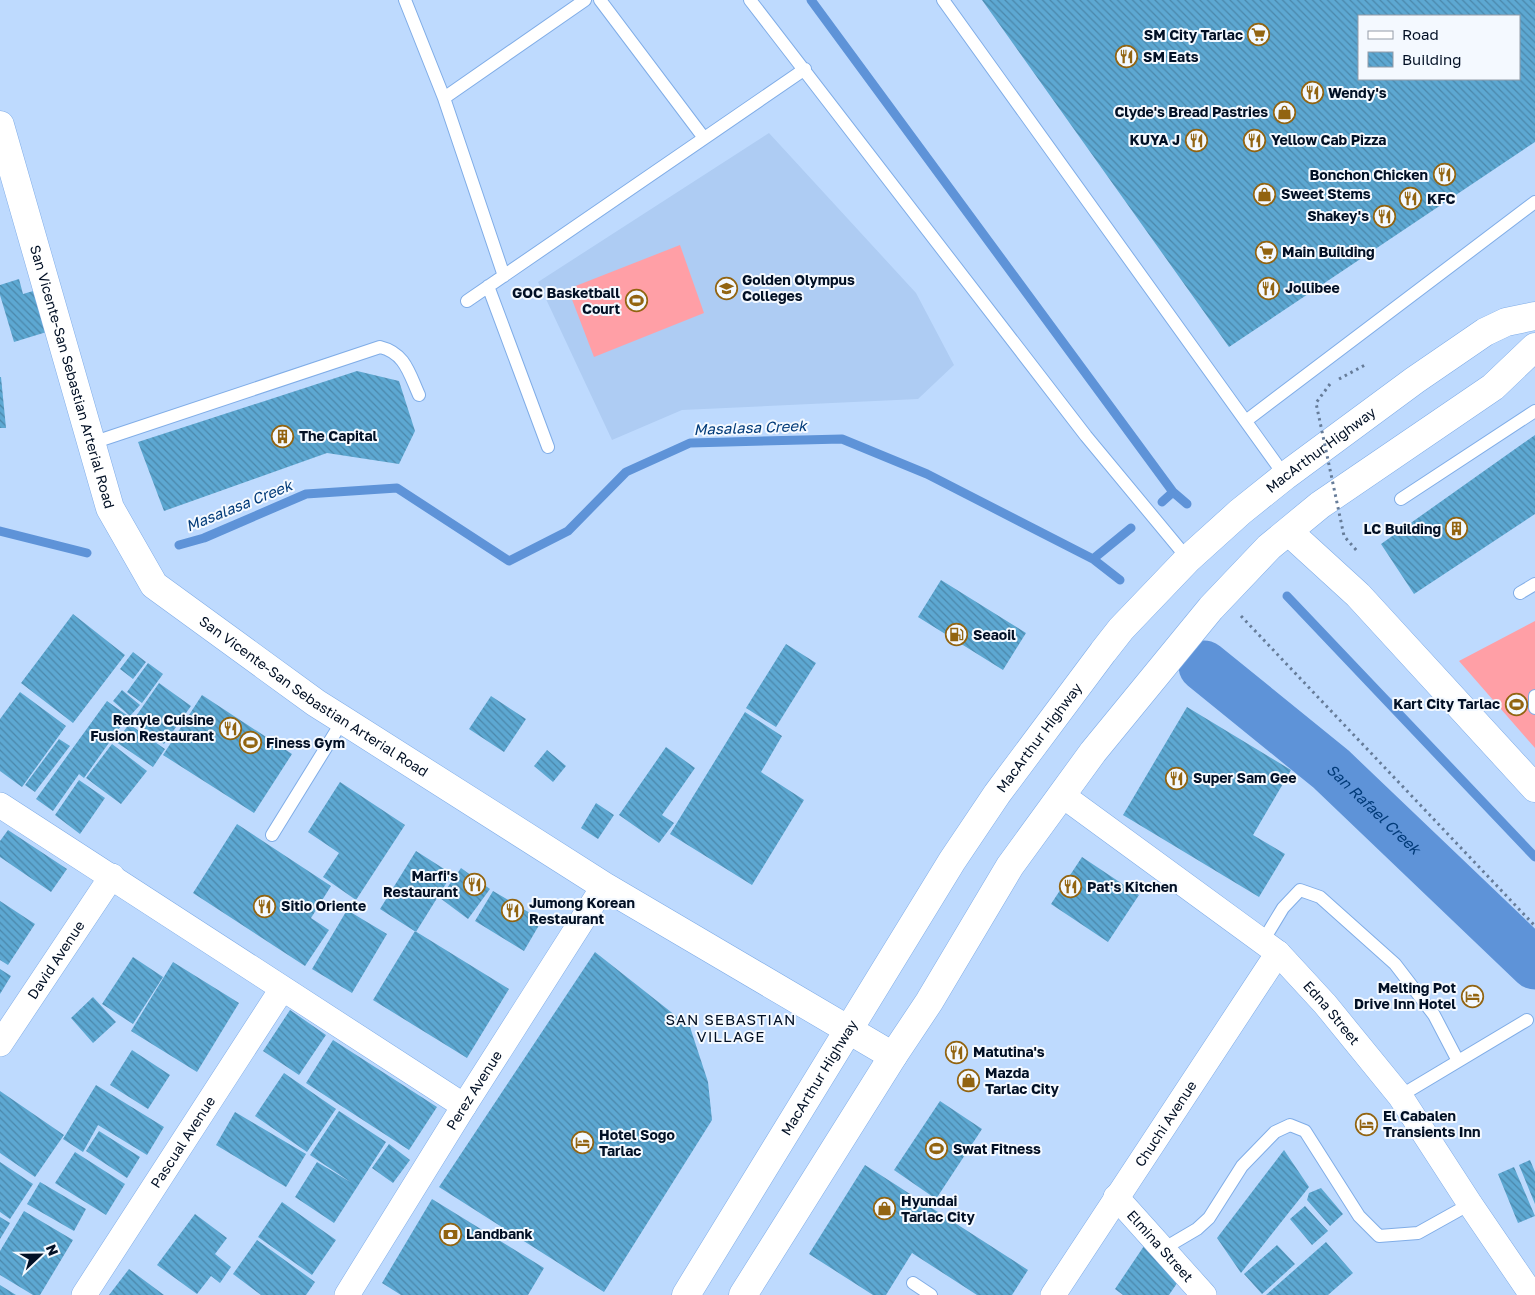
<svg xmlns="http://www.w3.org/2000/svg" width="1535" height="1295" font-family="'Golos Text',sans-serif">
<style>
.built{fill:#aeccf3}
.pitch{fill:#ff9fa6}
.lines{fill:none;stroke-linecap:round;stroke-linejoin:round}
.stream{stroke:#5e93d8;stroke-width:9}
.river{stroke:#5e93d8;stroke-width:51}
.building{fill:url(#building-back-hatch);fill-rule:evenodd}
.lane-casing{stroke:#80ade7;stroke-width:14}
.street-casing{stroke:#80ade7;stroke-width:26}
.secondary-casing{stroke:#80ade7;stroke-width:29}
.highway-casing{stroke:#80ade7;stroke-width:29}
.path{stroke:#667c99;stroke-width:3;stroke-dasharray:2.5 4;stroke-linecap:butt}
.lane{stroke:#fff;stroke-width:12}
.street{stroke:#fff;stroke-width:25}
.secondary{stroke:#fff;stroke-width:28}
.highway{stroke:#fff;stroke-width:28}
.path-bridge{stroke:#667c99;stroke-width:3;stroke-dasharray:2.5 4;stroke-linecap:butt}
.labels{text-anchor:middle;stroke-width:4;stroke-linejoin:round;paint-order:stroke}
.poi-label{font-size:14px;font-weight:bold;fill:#021025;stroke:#f4f9ff;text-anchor:start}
.street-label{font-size:14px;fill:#021025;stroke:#f4f9ff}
.water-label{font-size:15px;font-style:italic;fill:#023b79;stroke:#f4f9ff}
.neighbourhood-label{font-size:15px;letter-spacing:1px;fill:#021025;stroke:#f4f9ff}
</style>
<defs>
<pattern id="building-back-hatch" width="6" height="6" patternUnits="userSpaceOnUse" patternTransform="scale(1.25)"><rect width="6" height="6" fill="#5da8d2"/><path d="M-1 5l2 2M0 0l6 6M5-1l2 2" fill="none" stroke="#4b87aa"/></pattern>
</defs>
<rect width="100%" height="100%" fill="#bedafe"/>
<path class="built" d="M769,133L916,293L954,365L918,399L682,410L612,440L538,282Z"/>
<path class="pitch" d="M680,245L704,313L594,357L568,289Z
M1535,621V748L1459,661Z"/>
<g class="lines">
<path class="stream" d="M811,0L1173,492L1187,504
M1162,502L1173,492
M0,531L87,553
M179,545L204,538L306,494L397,488L509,561L568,531L626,472L690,443L842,439L927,474L1093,559L1120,580
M1093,559L1131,528
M1287,596L1535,857"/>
<path class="river" id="s1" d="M1204,666L1331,769L1535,964"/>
</g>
<path class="building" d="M982,0H1535V142L1229,347ZM1359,16H1519V79H1359Z
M19,279L23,294L40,289L53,330L14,342L0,295V285Z
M357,371L399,381L415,431L399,464L327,453L164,511L138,442Z
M0,377H1L6,428H0Z
M1535,435V514L1414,594L1381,544Z
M941,580L1026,633L1003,670L918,617Z
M73,614L125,655L73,723L21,683Z
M786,644L816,663L776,727L746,708Z
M133,652L146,662L133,679L120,669Z
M148,663L163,674L142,703L127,692Z
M159,683L191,706L164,744L132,722Z
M122,690L140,705L130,716L113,701Z
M20,692L66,726L22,787L0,771V719Z
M202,695L292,754L254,813L163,755Z
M491,696L526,719L504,752L469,729Z
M107,701L128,716L84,778L79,774L53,811L36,799Z
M1187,707L1291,770L1253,835L1285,854L1259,897L1123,815Z
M745,712L782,736L761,772L804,800L752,885L670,834Z
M129,724L165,749L153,767L116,742Z
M59,739L70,746L35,792L25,785Z
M112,744L147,771L121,804L86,778Z
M666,747L695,768L662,815L674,823L659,843L619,815Z
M547,750L566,766L553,782L534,766Z
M79,780L105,798L80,834L55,815Z
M340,782L405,825L356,900L323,877L339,853L308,832Z
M596,803L614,815L598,839L581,828Z
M237,824L331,886L311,918L329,930L305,966L193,893Z
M8,830L67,869L51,892L0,857V841Z
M416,851L452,874L416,932L380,909Z
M1082,857L1139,895L1108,942L1051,904Z
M461,868L490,889L468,919L440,898Z
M493,891L542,920L524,951L475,921Z
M0,901L35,924L8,965L0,960Z
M347,910L387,934L352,993L312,969Z
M415,931L509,989L467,1058L373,1000Z
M595,952L690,1027L708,1082L712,1120L604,1292L439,1187Z
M133,957L163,977L133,1024L102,1004Z
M173,962L239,1003L197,1072L131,1031Z
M0,969L11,976L0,994Z
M93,997L116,1022L93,1043L71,1018Z
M290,1010L326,1035L299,1075L263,1051Z
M333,1040L437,1107L409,1150L306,1083Z
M132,1050L170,1075L148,1109L110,1085Z
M284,1073L336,1109L307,1152L255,1116Z
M96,1085L164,1127L147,1155L98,1125L83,1152L63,1139Z
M0,1091L64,1135L35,1177L0,1153Z
M940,1101L982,1129L936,1199L894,1170Z
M339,1111L386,1142L334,1223L295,1197L317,1162L352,1183L310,1155Z
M235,1112L306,1154L286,1187L216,1145Z
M99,1131L140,1157L127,1178L86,1151Z
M389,1144L410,1160L393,1183L372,1168Z
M1284,1150L1309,1187L1241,1273L1217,1238Z
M75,1152L125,1184L106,1215L55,1183Z
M1530,1160L1535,1172V1204L1519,1165Z
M0,1162L33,1184L10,1219L0,1212Z
M865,1165L1028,1270L1012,1295H977L912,1253L886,1295H873L809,1254Z
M1514,1167L1535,1216L1518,1223L1498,1174Z
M40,1182L86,1209L74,1231L27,1204Z
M1321,1188L1343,1214L1330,1226L1307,1200L1309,1193Z
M432,1199L544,1268L528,1295H401L382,1283Z
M282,1202L336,1240L312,1275L258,1237Z
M1305,1206L1328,1231L1312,1245L1290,1219Z
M24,1211L73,1240L40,1295H33L0,1275V1251Z
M195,1214L227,1238L215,1254L231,1267L220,1283L211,1276L197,1294L157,1265Z
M0,1217L10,1223L0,1239Z
M257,1240L315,1282L306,1295H261L233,1274Z
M1326,1242L1353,1273L1328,1295H1266Z
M1277,1245L1295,1264L1262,1294L1244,1274Z
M1144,1246L1184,1273L1169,1295H1123L1115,1289Z
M129,1269L164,1295H109Z
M0,1285L16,1295H0Z"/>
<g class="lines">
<defs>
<path id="lane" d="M405,0L444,98L504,276
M600,0L704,138
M750,0L1086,436L1188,559
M943,0L1285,476
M444,98L585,0
M488,286L548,447
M467,301L805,69
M1247,420L1535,202
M92,443L380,347C405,353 409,373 419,395
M1401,499L1535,411
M1520,593L1535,584
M1535,696V708
M272,835L343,720
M1263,941L1283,908L1300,890L1320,897L1395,964L1434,1015L1458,1061
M1400,1096L1527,1020
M1163,1249L1197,1229L1209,1218L1242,1166L1275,1132L1290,1125L1305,1131L1359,1216L1379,1236L1418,1233L1470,1204
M913,1283L931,1295"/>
<g id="street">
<path id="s2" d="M1062,795L1278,953L1325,1004L1400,1096L1470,1204L1532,1295"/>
<path d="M0,805L464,1106"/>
<path id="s3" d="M0,1044L112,876"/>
<path id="s4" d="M1116,1197L1204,1295"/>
<path id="s5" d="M84,1295L282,989"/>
<path id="s6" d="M347,1295L464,1106L604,886"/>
<path id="s7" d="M1053,1295L1278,953"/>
</g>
<g id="secondary">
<path id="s8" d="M0,125L110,508L154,585L316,703L343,720L604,886L893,1056"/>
<path d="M1289,532L1358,595L1535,788"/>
</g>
<g id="highway">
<path id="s9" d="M686,1295L952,861L997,794L1103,652L1121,629L1188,559L1240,512L1285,476L1415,380L1485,332L1506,322L1535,316"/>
<path d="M743,1295L893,1056L929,1002L1010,866L1093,752L1211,608L1269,547L1320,505L1493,387L1535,347"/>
</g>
</defs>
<use href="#lane" class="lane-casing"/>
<use href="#street" class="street-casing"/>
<use href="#secondary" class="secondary-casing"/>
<use href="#highway" class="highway-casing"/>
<path class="path" d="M1339,379L1365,365
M1241,616L1535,926"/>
<use href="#lane" class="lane"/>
<use href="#street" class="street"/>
<use href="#secondary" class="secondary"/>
<use href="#highway" class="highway"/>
<path class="path-bridge" d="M1330,384L1316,403L1344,536L1357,551"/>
</g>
<defs>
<symbol id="supermarket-ring" viewBox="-11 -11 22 22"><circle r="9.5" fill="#f4f9ff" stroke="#926411" stroke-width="1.5"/><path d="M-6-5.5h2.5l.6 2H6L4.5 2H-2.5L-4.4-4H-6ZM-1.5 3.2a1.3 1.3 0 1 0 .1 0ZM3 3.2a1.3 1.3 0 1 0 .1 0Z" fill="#926411"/></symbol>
<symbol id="restaurant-ring" viewBox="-11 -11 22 22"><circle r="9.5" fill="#f4f9ff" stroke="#926411" stroke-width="1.5"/><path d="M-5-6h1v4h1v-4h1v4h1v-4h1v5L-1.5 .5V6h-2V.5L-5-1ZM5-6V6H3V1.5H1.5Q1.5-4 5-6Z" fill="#926411"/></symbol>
<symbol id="shop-ring" viewBox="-11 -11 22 22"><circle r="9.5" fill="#f4f9ff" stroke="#926411" stroke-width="1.5"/><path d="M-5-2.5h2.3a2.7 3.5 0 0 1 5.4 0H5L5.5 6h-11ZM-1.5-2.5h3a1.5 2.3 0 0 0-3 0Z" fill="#926411"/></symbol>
<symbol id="university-ring" viewBox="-11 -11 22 22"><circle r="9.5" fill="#f4f9ff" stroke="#926411" stroke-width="1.5"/><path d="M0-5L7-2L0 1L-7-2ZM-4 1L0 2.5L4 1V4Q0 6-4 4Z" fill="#926411"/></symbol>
<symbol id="stadium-ring" viewBox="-11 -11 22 22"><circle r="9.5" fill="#f4f9ff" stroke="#926411" stroke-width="1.5"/><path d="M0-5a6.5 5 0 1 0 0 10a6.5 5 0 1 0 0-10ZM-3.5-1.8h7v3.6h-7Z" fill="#926411"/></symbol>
<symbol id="building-ring" viewBox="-11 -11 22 22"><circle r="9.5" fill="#f4f9ff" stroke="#926411" stroke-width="1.5"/><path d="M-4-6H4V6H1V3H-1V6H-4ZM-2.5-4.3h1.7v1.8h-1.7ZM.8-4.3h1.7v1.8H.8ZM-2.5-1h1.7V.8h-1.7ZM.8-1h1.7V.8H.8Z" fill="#926411"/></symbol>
<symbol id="fuel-ring" viewBox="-11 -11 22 22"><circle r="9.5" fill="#f4f9ff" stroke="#926411" stroke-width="1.5"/><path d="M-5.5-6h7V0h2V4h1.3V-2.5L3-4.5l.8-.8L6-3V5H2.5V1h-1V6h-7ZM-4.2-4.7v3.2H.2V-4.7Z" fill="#926411"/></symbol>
<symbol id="hotel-ring" viewBox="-11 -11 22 22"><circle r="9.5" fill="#f4f9ff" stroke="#926411" stroke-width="1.5"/><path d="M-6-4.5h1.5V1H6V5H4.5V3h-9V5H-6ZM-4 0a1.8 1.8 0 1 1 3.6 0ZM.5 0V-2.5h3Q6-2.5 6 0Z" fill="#926411"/></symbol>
<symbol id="bank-ring" viewBox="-11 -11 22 22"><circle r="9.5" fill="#f4f9ff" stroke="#926411" stroke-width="1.5"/><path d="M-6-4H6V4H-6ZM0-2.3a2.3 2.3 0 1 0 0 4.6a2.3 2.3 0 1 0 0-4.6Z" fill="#926411"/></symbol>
</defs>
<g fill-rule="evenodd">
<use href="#supermarket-ring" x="1246" y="22" width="25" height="25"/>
<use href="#restaurant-ring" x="1114" y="44" width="25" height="25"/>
<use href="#restaurant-ring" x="1300" y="80" width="25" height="25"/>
<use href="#shop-ring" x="1272" y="100" width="25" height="25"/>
<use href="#restaurant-ring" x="1184" y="128" width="25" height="25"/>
<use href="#restaurant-ring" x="1242" y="128" width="25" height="25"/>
<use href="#restaurant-ring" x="1432" y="162" width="25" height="25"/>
<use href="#shop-ring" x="1252" y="182" width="25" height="25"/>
<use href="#restaurant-ring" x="1398" y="186" width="25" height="25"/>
<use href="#restaurant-ring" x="1372" y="204" width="25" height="25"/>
<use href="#supermarket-ring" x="1254" y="240" width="25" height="25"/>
<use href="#university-ring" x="714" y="276" width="25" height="25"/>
<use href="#restaurant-ring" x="1256" y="276" width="25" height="25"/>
<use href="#stadium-ring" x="624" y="288" width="25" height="25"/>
<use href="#building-ring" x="270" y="424" width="25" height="25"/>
<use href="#building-ring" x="1444" y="516" width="25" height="25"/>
<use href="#fuel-ring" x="944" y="622" width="25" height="25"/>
<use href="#stadium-ring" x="1504" y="692" width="25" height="25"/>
<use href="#restaurant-ring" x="218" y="716" width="25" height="25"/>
<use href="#stadium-ring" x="238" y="730" width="25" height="25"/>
<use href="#restaurant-ring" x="1164" y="766" width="25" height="25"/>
<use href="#restaurant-ring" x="462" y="872" width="25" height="25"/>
<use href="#restaurant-ring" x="1058" y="874" width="25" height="25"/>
<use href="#restaurant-ring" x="252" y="894" width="25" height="25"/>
<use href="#restaurant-ring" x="500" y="898" width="25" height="25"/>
<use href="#hotel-ring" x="1460" y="984" width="25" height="25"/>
<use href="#restaurant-ring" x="944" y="1040" width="25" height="25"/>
<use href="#shop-ring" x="956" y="1068" width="25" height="25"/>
<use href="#hotel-ring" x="1354" y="1112" width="25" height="25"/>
<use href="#hotel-ring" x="570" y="1130" width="25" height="25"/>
<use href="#stadium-ring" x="924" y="1136" width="25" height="25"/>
<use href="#shop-ring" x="872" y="1196" width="25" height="25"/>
<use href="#bank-ring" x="438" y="1222" width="25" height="25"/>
</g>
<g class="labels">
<g class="poi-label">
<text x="1243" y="40" text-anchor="end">SM City Tarlac</text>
<text x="1143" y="62">SM Eats</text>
<text x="1328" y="98">Wendy's</text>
<text x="1268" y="117" text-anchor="end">Clyde's Bread Pastries</text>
<text x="1180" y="145" text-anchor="end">KUYA J</text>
<text x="1271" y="145">Yellow Cab Pizza</text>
<text x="1428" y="180" text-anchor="end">Bonchon Chicken</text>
<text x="1281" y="199">Sweet Stems</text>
<text x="1427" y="204">KFC</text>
<text x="1369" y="221" text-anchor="end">Shakey's</text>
<text x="1282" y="257">Main Building</text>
<text x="742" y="285">Golden Olympus<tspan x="742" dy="16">Colleges</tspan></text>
<text x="1285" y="293">Jollibee</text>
<text x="620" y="298" text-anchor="end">GOC Basketball<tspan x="620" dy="16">Court</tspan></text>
<text x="299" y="441">The Capital</text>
<text x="1441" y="534" text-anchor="end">LC Building</text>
<text x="973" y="640">Seaoil</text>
<text x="1500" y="709" text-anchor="end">Kart City Tarlac</text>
<text x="214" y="725" text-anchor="end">Renyle Cuisine<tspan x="214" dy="16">Fusion Restaurant</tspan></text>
<text x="266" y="748">Finess Gym</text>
<text x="1193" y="783">Super Sam Gee</text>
<text x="458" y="881" text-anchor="end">Marfi's<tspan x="458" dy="16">Restaurant</tspan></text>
<text x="1087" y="892">Pat's Kitchen</text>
<text x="529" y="908">Jumong Korean<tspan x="529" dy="16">Restaurant</tspan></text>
<text x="281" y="911">Sitio Oriente</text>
<text x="1456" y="993" text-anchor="end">Melting Pot<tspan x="1456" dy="16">Drive Inn Hotel</tspan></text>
<text x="973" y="1057">Matutina's</text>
<text x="985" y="1078">Mazda<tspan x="985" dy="16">Tarlac City</tspan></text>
<text x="1383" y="1121">El Cabalen<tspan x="1383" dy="16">Transients Inn</tspan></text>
<text x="599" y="1140">Hotel Sogo<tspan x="599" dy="16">Tarlac</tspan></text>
<text x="953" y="1154">Swat Fitness</text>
<text x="901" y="1206">Hyundai<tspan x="901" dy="16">Tarlac City</tspan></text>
<text x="466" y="1239">Landbank</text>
</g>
<g class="street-label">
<text dy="5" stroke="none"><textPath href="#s8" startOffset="262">San Vicente-San Sebastian Arterial Road</textPath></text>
<text dy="5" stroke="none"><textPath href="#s9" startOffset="1065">MacArthur Highway</textPath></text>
<text dy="5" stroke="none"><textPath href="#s8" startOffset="682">San Vicente-San Sebastian Arterial Road</textPath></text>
<text dy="5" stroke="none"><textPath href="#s9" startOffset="660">MacArthur Highway</textPath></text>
<text dy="5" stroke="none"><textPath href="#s3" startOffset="101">David Avenue</textPath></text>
<text dy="5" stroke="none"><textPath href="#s2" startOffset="348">Edna Street</textPath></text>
<text dy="5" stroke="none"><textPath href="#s9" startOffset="255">MacArthur Highway</textPath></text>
<text dy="5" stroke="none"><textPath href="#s6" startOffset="241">Perez Avenue</textPath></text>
<text dy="5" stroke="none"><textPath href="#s7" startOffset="205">Chuchi Avenue</textPath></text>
<text dy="5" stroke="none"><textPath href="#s5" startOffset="182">Pascual Avenue</textPath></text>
<text dy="5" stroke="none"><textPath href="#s4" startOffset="66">Elmina Street</textPath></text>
</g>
<g class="water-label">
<text transform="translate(750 428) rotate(-2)" y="5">Masalasa Creek</text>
<text transform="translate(239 506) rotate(-22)" y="5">Masalasa Creek</text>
<text dy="5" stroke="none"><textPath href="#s1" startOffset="222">San Rafael Creek</textPath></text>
</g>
<g class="neighbourhood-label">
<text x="731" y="1025">SAN SEBASTIAN<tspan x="731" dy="17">VILLAGE</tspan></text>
</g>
</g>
<rect x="1358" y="15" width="162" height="65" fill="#f4f9ff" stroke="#939ca8"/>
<rect x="1368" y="31" width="25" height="8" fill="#ffffff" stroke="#939ca8"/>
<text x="1402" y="40" font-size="15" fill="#021025">Road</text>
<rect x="1368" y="52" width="25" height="15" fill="url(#building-back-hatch)" stroke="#939ca8"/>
<text x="1402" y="65" font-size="15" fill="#021025">Building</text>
<g transform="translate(40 1255) rotate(68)" stroke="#f4f9ff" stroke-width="4" paint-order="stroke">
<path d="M0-4L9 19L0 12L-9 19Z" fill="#021025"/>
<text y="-8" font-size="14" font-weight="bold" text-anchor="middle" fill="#021025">N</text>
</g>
</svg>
